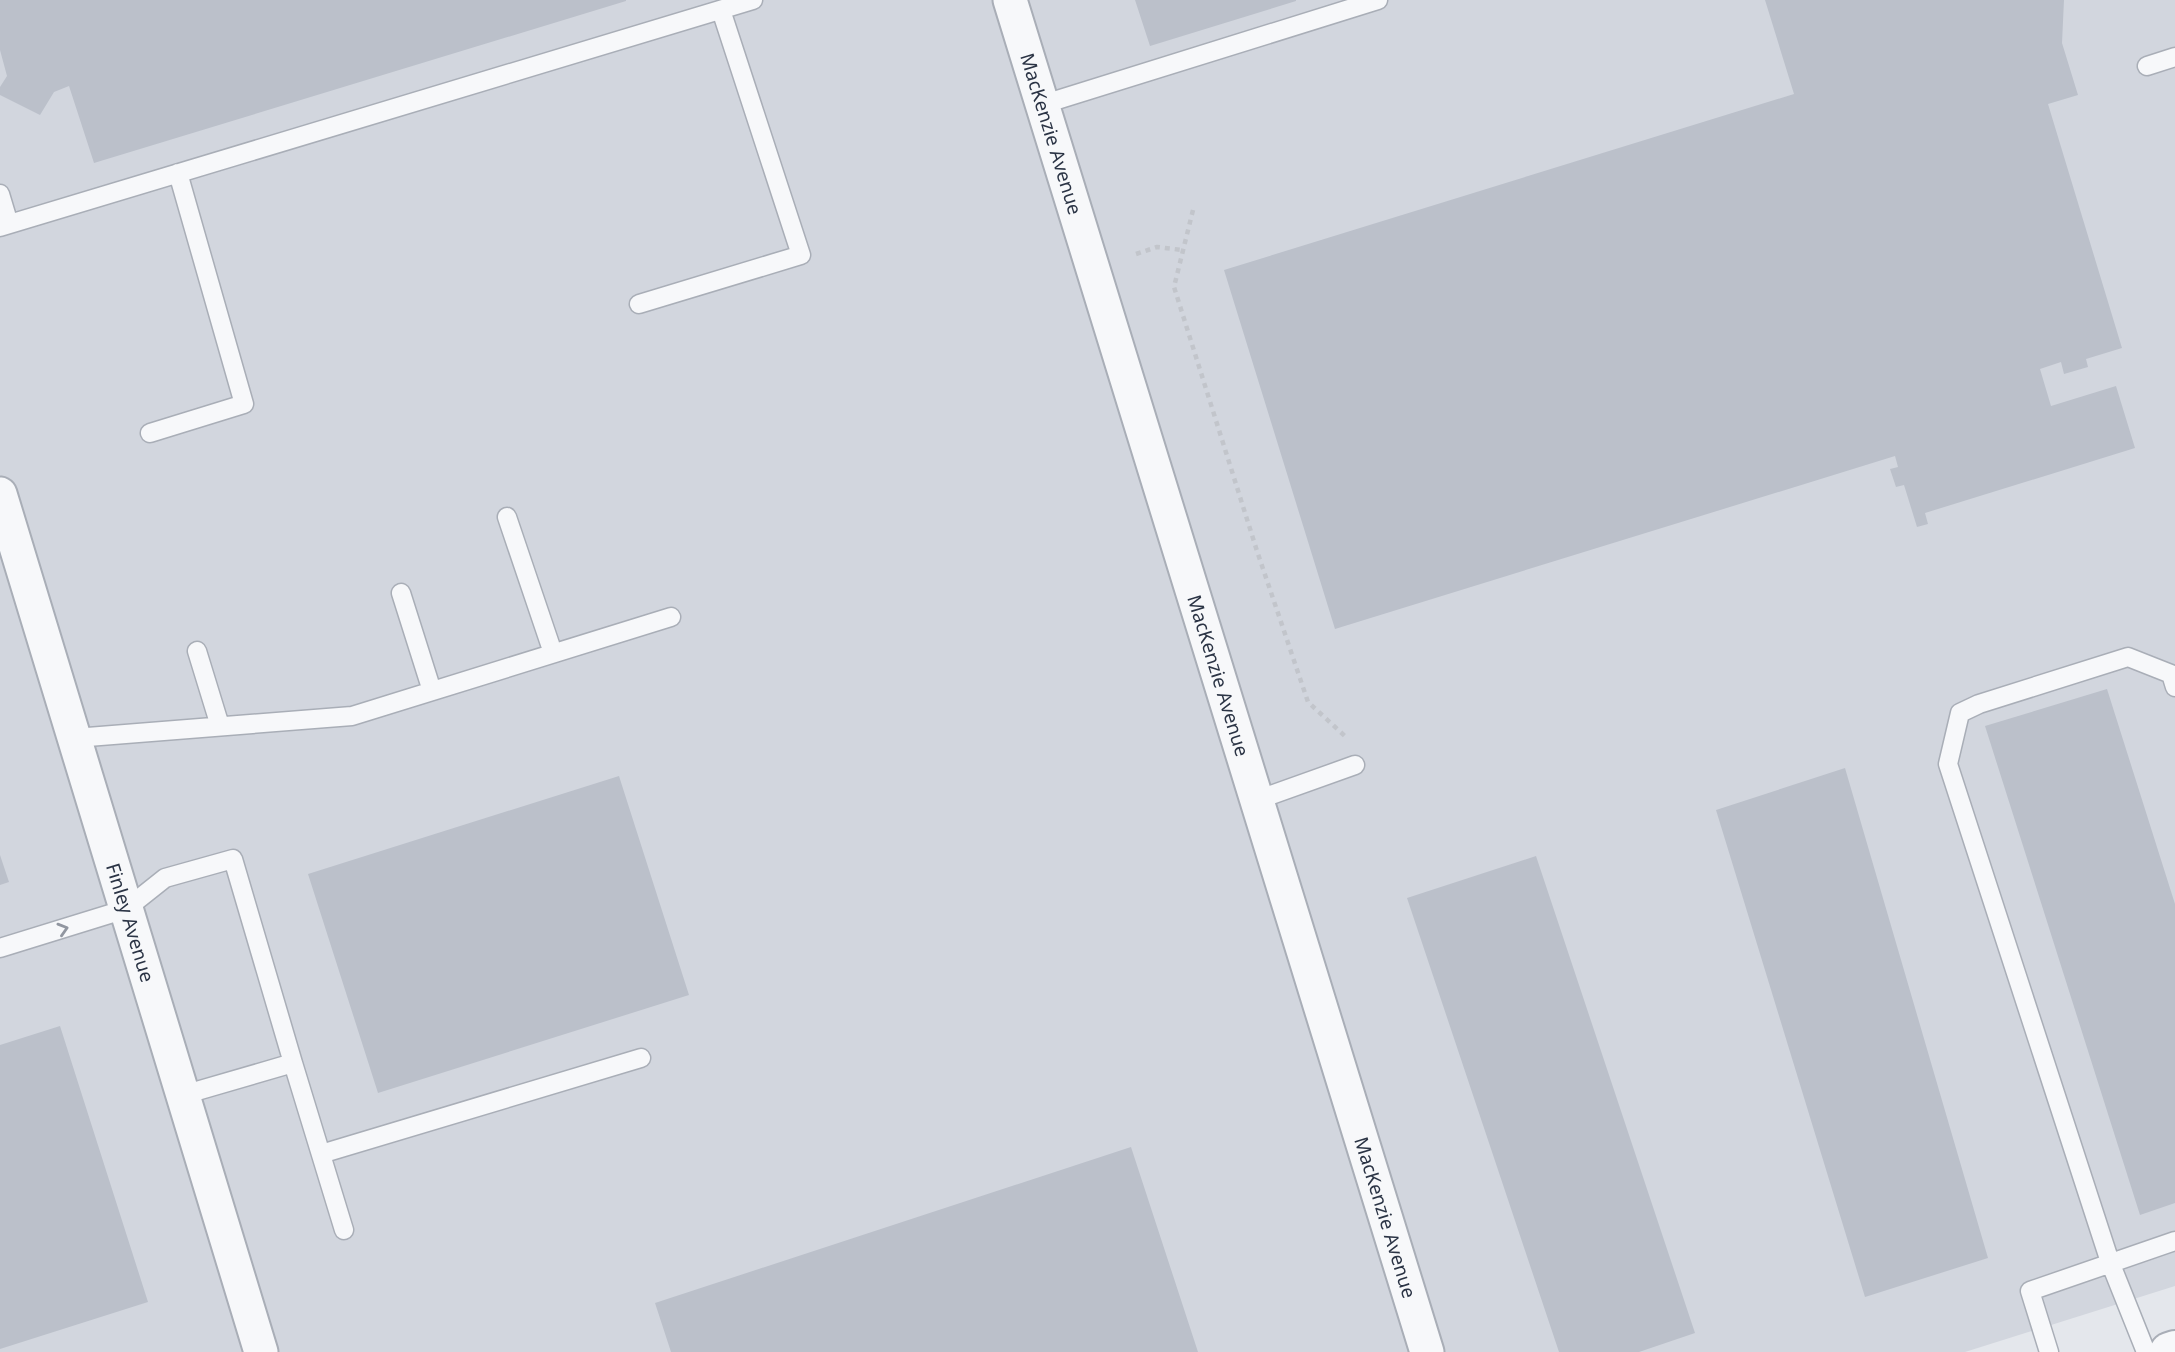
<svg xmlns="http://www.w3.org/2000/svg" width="2175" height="1352" font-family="'Noto Sans',sans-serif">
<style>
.built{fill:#d2d6de}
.building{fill:#bbc0ca}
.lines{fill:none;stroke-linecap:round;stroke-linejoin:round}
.service-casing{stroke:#a9aeb7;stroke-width:21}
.minor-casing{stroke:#a9aeb7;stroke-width:37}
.tertiary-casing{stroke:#a9aeb7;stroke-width:42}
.path{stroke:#c2c5cb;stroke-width:4.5;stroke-dasharray:5 5;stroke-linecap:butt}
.service{stroke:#f7f8fa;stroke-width:18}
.minor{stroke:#f7f8fa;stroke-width:33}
.tertiary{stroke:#f7f8fa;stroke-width:38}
.oneway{stroke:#9196a0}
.labels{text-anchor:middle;stroke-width:5;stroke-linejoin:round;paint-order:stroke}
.street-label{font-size:19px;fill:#2b3445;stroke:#f4f6f9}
</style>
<rect width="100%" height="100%" fill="#e4e7ec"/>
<path class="built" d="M0,0H2175V1286L1965,1352H0Z"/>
<path class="building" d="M0,0H626V1L94,163L69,86L54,92L40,115L0,95V87L7,76L0,50Z
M1135,0H1296V1L1150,46Z
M1765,0H2064L2062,43L2078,95L2048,104L2122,348L2086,359L2088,367L2064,374L2061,362L2040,369L2051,406L2116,386L2135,448L1925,513L1928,524L1917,527L1904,485L1896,487L1890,469L1898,467L1895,456L1335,629L1224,270L1794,94Z
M2107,689L2175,904V1203L2140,1215L1985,726Z
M1845,768L1988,1258L1865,1297L1716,810Z
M619,776L689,995L378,1093L308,874Z
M0,855L9,882L0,885Z
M1536,856L1695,1333L1639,1352H1559L1407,898Z
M60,1026L148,1302L0,1349V1045Z
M1131,1147L1198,1352H671L655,1303Z"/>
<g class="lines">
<defs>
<path id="service" d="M2147,66L2175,57
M1041,105L1378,0
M0,194L9,224
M0,227L753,0
M639,304L801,255L721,10
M150,433L244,404L178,173
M507,517L553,653
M401,593L432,691
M197,651L220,726
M75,738L352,716L671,617
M1257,800L1355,765
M0,948L126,909L165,878L233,859L293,1063L183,1095
M293,1063L344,1230
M321,1154L641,1058
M2049,1352L2030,1291L2175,1241
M2146,1352L2110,1262L1948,764L1960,713L1979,704L2128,657L2171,674L2175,687"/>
<g id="minor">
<path id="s1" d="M1010,0L1427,1352"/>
<path id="s2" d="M0,494L261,1352"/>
</g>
<path id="tertiary" d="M2169,1352L2175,1350"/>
</defs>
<use href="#service" class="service-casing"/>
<use href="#minor" class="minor-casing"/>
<use href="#tertiary" class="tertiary-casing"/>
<path class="path" d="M1193,210L1174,287L1257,551L1308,702L1347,738
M1136,254L1157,247L1182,250"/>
<use href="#service" class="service"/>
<use href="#minor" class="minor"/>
<use href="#tertiary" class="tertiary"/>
</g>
<defs><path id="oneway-chevron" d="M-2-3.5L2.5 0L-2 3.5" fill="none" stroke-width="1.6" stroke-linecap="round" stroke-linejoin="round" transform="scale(1.75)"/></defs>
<use class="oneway" href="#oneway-chevron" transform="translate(63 929) rotate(-17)"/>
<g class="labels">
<g class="street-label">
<text dy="7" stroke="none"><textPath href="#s1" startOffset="140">MacKenzie Avenue</textPath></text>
<text dy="7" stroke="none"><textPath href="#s1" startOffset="707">MacKenzie Avenue</textPath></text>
<text dy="7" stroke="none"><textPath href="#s2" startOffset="448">Finley Avenue</textPath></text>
<text dy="7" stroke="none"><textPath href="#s1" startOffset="1274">MacKenzie Avenue</textPath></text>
</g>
</g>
</svg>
